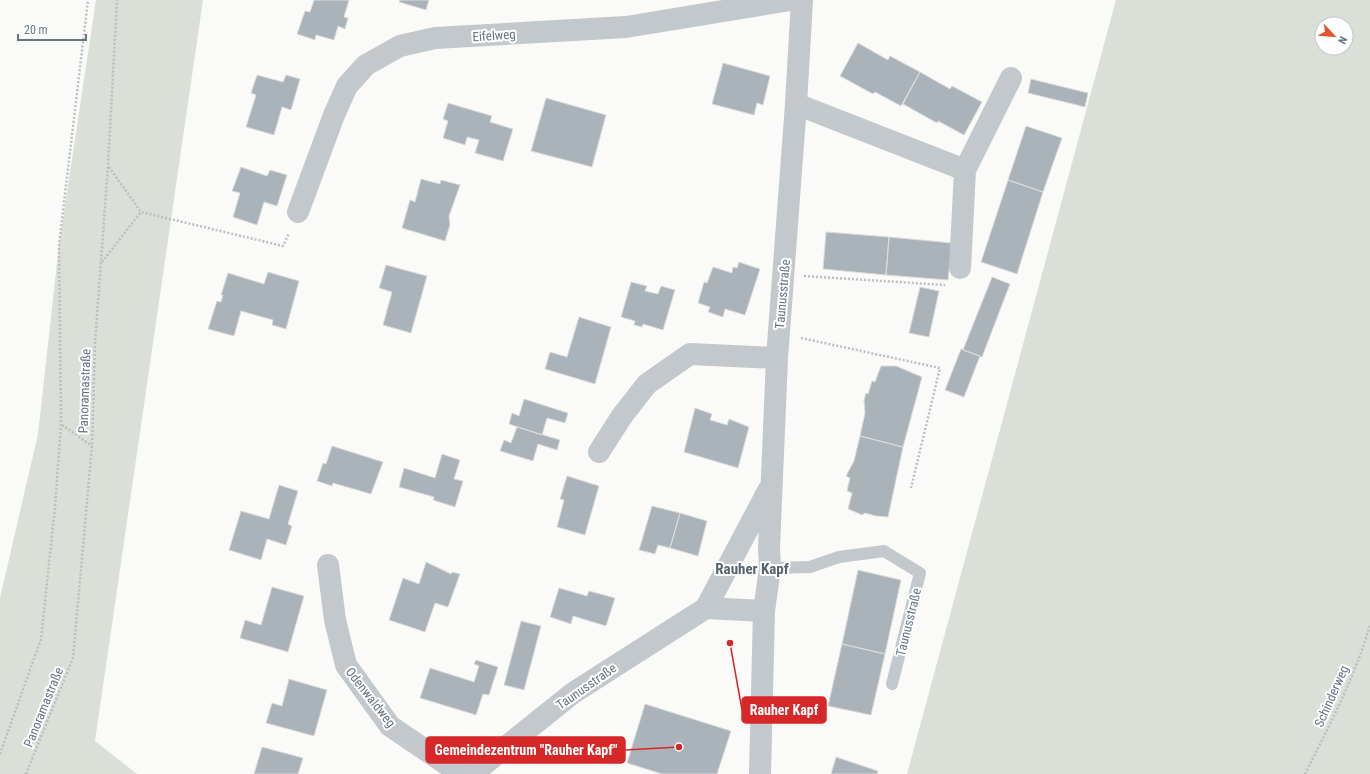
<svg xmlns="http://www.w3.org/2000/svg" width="1370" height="774" font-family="'Roboto Condensed',sans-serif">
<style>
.green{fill:#dadfd7;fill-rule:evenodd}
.building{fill:#aab3b9;stroke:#dcdcda}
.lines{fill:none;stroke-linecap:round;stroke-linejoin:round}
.path{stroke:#bbbfc2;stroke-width:2.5;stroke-dasharray:2 2;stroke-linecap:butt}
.service{stroke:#c3c8cc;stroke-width:12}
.minor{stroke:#c3c8cc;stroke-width:22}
.labels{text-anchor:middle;stroke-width:4;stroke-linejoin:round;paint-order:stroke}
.street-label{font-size:13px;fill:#657683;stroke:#fff}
.quarter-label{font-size:15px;font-weight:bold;fill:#57646e;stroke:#fff}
.leader{fill:none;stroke:#d62828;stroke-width:1.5}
.callout-dot{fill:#d62828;stroke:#fff;stroke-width:1.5}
.callout{fill:#d62828;stroke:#d62828;stroke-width:1.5}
.callout-label{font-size:14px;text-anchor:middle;font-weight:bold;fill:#fff}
</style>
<rect width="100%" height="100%" fill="#fafaf8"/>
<path class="green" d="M96,0H203L95,741L137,774H0V598L38,434L59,245Z
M1116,0H1370V774H907ZM1322,24H1346V48H1322Z"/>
<path class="building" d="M314,0H349L344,17L348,18L345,29L338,26L334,40L316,35L315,40L297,34L305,11L310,12Z
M400,0H429L426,10L399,2Z
M858,43L888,60L890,56L920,72L901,106L875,92L873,94L840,76Z
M723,63L770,76L763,105L757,103L754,115L712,104Z
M920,72L950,89L952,86L982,102L964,135L938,121L937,123L903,104Z
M257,75L283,82L286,75L300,79L291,110L282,107L274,135L246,127L256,95L251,93Z
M1031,79L1088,93L1085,107L1028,93Z
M546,98L606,115L592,167L531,151Z
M448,103L492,116L490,122L513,129L503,161L475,153L479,140L467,137L465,145L443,138L448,121L443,119Z
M1026,126L1062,138L1043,192L1008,180Z
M241,167L267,176L270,170L287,175L277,206L264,202L257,225L233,217L240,193L232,191Z
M421,179L440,184L441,180L460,185L449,216L450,225L445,241L402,228L410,200L415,202Z
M1008,180L1043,192L1017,274L981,262Z
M826,232L889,237L886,275L823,269Z
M889,237L952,243L948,280L886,275Z
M739,262L760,269L745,315L725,309L723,317L708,312L710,307L698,303L704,282L707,283L713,267L732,273L733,267L737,268Z
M386,265L427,276L411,333L383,325L392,292L379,288Z
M268,272L299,281L286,329L272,325L273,320L241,311L234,336L208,329L217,301L221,302L223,295H221L228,273L264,284Z
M992,277L1010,284L982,357L963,350Z
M631,282L647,286L645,291L658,294L661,286L675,290L663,330L643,324L642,327L634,325L635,321L621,317Z
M920,287L939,291L929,337L909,333Z
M579,317L611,327L595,384L545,369L550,352L567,357Z
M961,349L980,356L964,397L945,390Z
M881,366H896L922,377L903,447L860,436L865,413L864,400L866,393L868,394L872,381L875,382Z
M524,399L568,413L565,423L547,418L542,435L509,424L512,413L519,416Z
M695,408L712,414L710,420L727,425L729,419L749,427L738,468L684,452Z
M517,427L560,440L557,450L538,444L533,461L500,451L504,440L511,443Z
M860,436L903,447L888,517L876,516L865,513L862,515L848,509L852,493L847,491L850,478L846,476L854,461Z
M332,446L383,462L371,494L333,483L332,486L317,481L323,463L326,464Z
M442,454L460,460L454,479L463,481L455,507L433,500L434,497L399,487L404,468L435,478Z
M567,476L599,486L585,535L557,527L564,500L560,499Z
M279,485L298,491L288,524L292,526L286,545L267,539L261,560L229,550L241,511L269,519Z
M652,506L680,513L670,548L658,545L655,554L639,550Z
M680,513L707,521L698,556L670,548Z
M426,562L451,574L452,572L460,574L448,607L435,603L425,632L389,620L403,578L419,584Z
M858,570L901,580L885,654L842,644Z
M272,587L304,596L288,652L240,638L245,620L261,625Z
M559,588L587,596L589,591L615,598L606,626L573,616L571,624L550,617Z
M521,621L541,626L524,690L504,685Z
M842,644L885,654L871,715L828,706Z
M476,660L498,667L489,695L483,694L476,715L420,698L430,668L474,682L479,666L474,664Z
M289,679L327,690L314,736L266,723L272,703L282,706Z
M645,704L731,731L717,774H662L627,763Z
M262,747L303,758L298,774H254Z
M836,757L878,771L877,774H831Z"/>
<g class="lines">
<path class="path" d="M109,167L141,212L283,246L289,233
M102,262L141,212
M804,276L945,285
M801,338L940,368L911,488
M62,425L92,446
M0,754L41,639L55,507L61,424L59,245L88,0
M26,774L73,658L92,446L95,343L108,166L117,0
M1305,774C1329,726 1355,677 1370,625"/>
<path class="service" d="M770,568L810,567L839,557L884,551L920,573L892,684"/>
<path class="minor" d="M796,104L965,170L960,268
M965,170L1011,78
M298,212L334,115L347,86L366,65L400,46L435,38L626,27L790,0
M599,452L622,416L647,384L690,354L777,358
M328,565L335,620L346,665L390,726L461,774
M706,608L764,611
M472,774L573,693L706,608L769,489
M760,774L764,611L770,568L769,548L777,358L796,104L802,0"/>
</g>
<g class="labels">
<g class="street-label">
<text transform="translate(494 35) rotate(-4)" y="5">Eifelweg</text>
<text transform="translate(782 294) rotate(-85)" y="5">Taunusstraße</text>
<text transform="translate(84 391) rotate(-88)" y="5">Panoramastraße</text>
<text transform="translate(908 622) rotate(-76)" y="5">Taunusstraße</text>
<text transform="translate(586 686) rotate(-35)" y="5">Taunusstraße</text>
<text transform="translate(1331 696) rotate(-66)" y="5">Schinderweg</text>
<text transform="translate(371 697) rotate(52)" y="5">Odenwaldweg</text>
<text transform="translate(43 707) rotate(-68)" y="5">Panoramastraße</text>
</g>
<g class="quarter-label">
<text x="752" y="574">Rauher Kapf</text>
</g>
</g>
<path class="leader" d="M730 643L742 710M679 747L625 750"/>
<g class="callout-dot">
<circle cx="730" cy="643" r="4"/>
<circle cx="679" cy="747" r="4"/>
</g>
<g class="callout">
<rect x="742" y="697" width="84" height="26" rx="4"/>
<rect x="426" y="737" width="199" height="26" rx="4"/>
</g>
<g class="callout-label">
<text x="784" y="715">Rauher Kapf</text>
<text x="526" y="755">Gemeindezentrum "Rauher Kapf"</text>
</g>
<g transform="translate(1334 36) rotate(116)"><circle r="19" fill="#ffffff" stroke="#c1c8cd"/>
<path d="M0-3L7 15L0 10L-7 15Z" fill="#e4572e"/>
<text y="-6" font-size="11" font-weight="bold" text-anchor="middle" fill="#657683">N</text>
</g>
<path d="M18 34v6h68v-6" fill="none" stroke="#657683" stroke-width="2"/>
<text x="24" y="34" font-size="12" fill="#657683" stroke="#ffffff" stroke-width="3" paint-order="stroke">20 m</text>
</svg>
